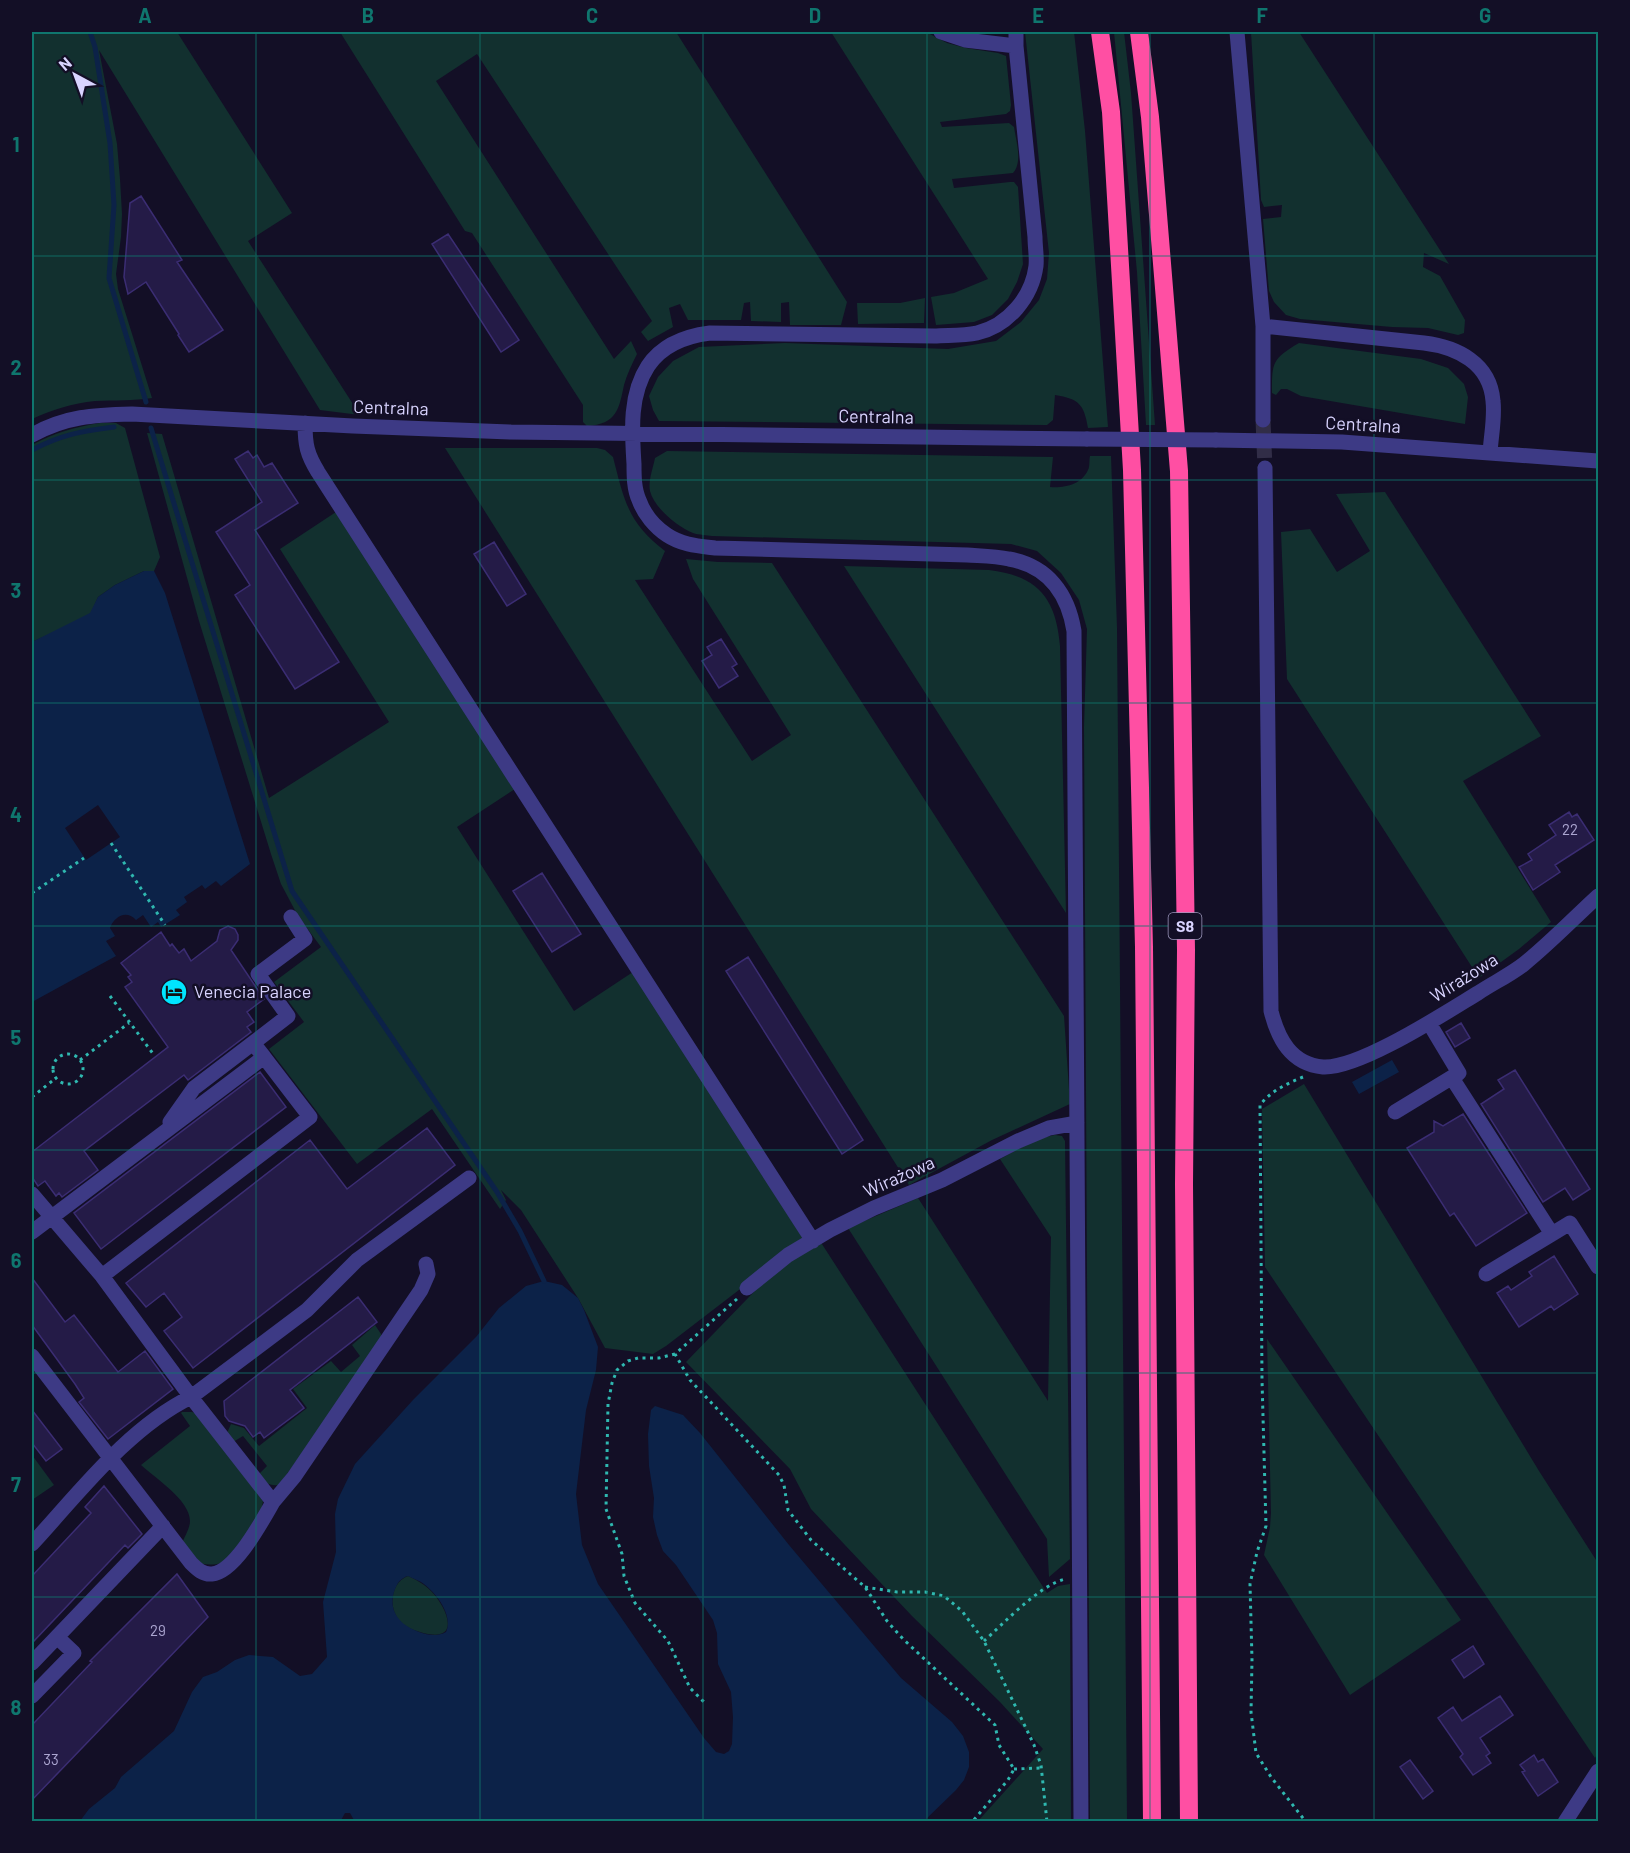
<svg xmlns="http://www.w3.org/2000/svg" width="1630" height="1853" font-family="Barlow,sans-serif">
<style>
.green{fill:#12302f}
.water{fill:#0c2248;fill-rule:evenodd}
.pier{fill:#130f26}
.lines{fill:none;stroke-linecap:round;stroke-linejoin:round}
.stream{stroke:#0c2248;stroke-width:5}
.building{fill:#241b47;stroke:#3b2d73;stroke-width:1.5}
.minor-tunnel{stroke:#312d47;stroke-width:15;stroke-dasharray:15 8;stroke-linecap:butt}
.path{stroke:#2fb8b0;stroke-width:3;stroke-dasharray:3 4.5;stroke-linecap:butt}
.minor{stroke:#3d3a85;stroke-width:15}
.highway{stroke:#ff4fa3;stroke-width:18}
.minor-bridge{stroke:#3d3a85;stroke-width:15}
.grid{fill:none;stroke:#0f766e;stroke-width:1.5;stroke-opacity:0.55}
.labels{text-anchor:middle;stroke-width:5;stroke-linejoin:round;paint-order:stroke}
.number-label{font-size:15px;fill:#aca6d1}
.shield{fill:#130f26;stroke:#9e99be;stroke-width:1.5}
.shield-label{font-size:16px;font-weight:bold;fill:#d9d4ff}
.street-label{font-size:18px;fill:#d9d4ff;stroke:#130f26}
.poi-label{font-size:18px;fill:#d9d4ff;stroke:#130f26;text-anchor:start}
.neatline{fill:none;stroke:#0f766e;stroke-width:2}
.grid-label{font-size:20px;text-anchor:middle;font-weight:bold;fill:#0f766e}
</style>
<rect width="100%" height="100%" fill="#130f26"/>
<path class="green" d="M32,32H177L292,213L248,241L360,415L320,410L99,50L117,144L120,179L122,214L121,237L116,274L118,289L152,398C133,401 115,400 95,401C73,403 51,410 32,419Z
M340,32H676L847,302L841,325H790L789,302L781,303V322L751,321L750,302L744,303L741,320H688L680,304L669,308L673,327L648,341L641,332L652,321L477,54L436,81L614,359L631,341L637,354C632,364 627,374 624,385C619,409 617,424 587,426L583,422V405L472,233L465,231Z
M831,32H926L947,43L966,48L998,53L1006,56L1011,105L1010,111L1006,114L940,122L942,127L1009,123L1014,127C1016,141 1023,162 1013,173L952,179L954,188L1010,182H1014L1018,187L1023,264L1017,282L1008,299L992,315L974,322L936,325L931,297L954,293L988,279Z
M1025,32H1074L1085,131L1108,427L1088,428C1084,404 1079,399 1055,395L1053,420L1047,425L659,421L653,410L649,396L658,377L673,361L699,347L785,343L948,349L996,341L1021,322L1039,300L1047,279L1049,253Z
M1114,32H1124L1131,93L1155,425H1146L1137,272Z
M1251,32H1299L1449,264L1424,253L1423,267L1440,276L1465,320L1464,333L1458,335L1428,328L1392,327L1300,319L1286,315L1274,302L1269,291L1263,219L1281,217L1282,205L1264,207L1261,200Z
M925,298L924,323L858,324L857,303H900Z
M1299,343L1421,359L1448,368L1464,384L1468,397L1465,424L1301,396L1287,389H1281L1276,395L1272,393C1272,362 1272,359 1299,343Z
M100,423H116L125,428L160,557L154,571H144L115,585L98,597L91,613L76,622L32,642V445C54,433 75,427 100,423Z
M147,433L162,434L269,798L389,722L280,549L336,512L515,789L457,827L574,1011L633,972L804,1240L666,1346L653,1354L605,1348L578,1298L521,1210L501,1190L506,1200L500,1209L432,1109L357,1164L269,1049L304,1022L274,982L321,947L298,916L281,884L271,854L199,621Z
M445,448H597L605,450L613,457C624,500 628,523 665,551L653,579L635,580L752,761L791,735L693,579L686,559L718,562L772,563L1064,1016L1070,1104L992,1140L909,1185Z
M667,451L1053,457L1050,487C1065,488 1081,485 1088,470C1090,467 1089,460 1090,456H1111L1117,628L1127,1821H1090L1084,727L1087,629L1079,600L1061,573L1037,551L1011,544L712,536C707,535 699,535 693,533C678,527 654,508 650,491C648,481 653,468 655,458Z
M1385,492L1541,736L1463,781L1551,922L1519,949L1479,978L1287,679L1281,532L1310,529L1337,572L1370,551L1336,494Z
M844,566L989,570C1038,576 1056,598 1060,646L1066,913Z
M1304,1084L1539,1471L1598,1563V1753L1595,1758L1265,1267L1262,1109Z
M1055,1135L1062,1136L1065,1141L1070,1559L1049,1577L1047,1539L848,1228L918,1198L1048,1401L1051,1237L1000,1159L1036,1139Z
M820,1241L1047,1593L1058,1586L1070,1584L1071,1821H978L1043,1749L1000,1702L912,1616L811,1509L790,1469L686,1362L781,1264Z
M375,1325L381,1334L382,1343L279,1485C269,1486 265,1483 258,1475L267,1466L243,1436L233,1442L227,1433L231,1424L244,1428L259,1446L307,1408L293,1389L331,1361L341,1372L360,1356L352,1345Z
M1267,1339L1461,1620L1350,1695L1264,1555L1270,1527L1271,1513Z
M182,1412H192L200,1415L263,1501L261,1512L231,1558C221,1565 213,1565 202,1564L182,1543C185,1536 190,1528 190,1521C190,1500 155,1478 141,1465L190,1426L181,1413Z
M32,1455L54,1485L32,1500Z
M408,1576C417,1580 424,1584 431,1591C445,1605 462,1640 428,1634C418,1632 405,1628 399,1620C388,1607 391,1582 408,1576Z"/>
<path class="water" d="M144,571H154L165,593L250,864L221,886L216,881L205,889L202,885L184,897L187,902L176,910L180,915L161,927L158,922L151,927L143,915L136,920C126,909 114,917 110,928L115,936L106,941L116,956L32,1002V642L90,613L98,597L115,585Z
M1392,1060L1399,1072L1359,1094L1352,1082Z
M544,1281L562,1285L578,1298L584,1310L598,1347L596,1370L586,1410L576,1494L582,1545L598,1584L704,1738L716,1752L724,1754L729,1751L732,1744L733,1717L731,1692L718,1664L717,1633L713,1620L676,1565L663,1551L657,1535L653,1517L654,1498L649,1466L648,1434L651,1410L655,1406L683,1415L700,1433L789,1545L901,1678L952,1722L963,1736L969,1752V1767L964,1780L956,1790L923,1822H355L350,1813H345L340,1822L80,1821L89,1809L115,1788L121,1777L174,1731L192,1692L203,1677L217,1672L235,1660L249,1655L273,1657L300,1676L312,1674L327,1657L323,1602L336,1552L335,1514L338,1499L355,1464L413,1400L476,1337L499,1308L526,1286ZM408,1576C412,1578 417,1580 421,1582C435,1591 454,1615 446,1632C437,1637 428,1635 419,1632C399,1625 387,1610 395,1589C398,1582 401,1578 408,1576Z"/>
<path class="pier" d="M98,805L120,837L86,860L65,828Z"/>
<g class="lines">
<path class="stream" d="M90,32L95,47L110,143L114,205L109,278L146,402
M151,428L292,891L497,1192L520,1231L544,1281
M32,450C61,435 81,431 114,427"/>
</g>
<path class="building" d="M141,196L182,260L177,262L223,330L189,352L178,335L179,334L146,282L128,294L124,277L130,203Z
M448,234L519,340L501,352L432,244Z
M248,451L253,458L257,455L264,467L272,463L298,503L255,530L339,662L295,689L235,595L250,585L216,532L262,502L235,459Z
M494,542L526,594L507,606L474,554Z
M721,639L737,664L732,667L738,676L719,688L702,661L712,655L707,647Z
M1569,812L1572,817L1577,814L1594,840L1555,865L1560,872L1533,890L1519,867L1532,860L1528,854L1556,835L1549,825Z
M542,873L581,934L552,952L513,891Z
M228,926L235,929L238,935V940L231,950L264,999L247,1012L254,1022L247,1027L251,1032L188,1080L184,1075L84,1151L98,1170L62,1197L59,1193L56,1196L45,1181L38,1186L32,1177V1152L168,1047L125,987L132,982L128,977L131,975L121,963L161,932L170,946L172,944L179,953L184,949L191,961L217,941L220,930Z
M748,957L863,1140L842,1154L726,971Z
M1461,1023L1470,1038L1455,1047L1446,1032Z
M1515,1070L1590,1189L1573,1200L1565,1188L1543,1202L1481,1104L1504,1089L1498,1080Z
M260,1072L286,1107L101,1249L74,1213Z
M1463,1114L1527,1213L1476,1246L1454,1213L1450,1216L1407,1148L1434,1132V1121L1443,1126Z
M427,1128L455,1165L193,1368L164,1331L182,1317L164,1293L146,1307L126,1283L310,1140L347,1189Z
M1554,1256L1578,1294L1554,1310L1551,1306L1519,1327L1497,1293L1508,1286L1511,1290L1532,1276L1529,1272Z
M32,1278L65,1322L74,1315L118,1372L145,1351L173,1389L108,1439L79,1402L84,1398L75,1384L32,1325Z
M358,1297L377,1322L290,1390L304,1408L264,1438L260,1432L253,1437L245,1426L229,1421L225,1416L224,1401Z
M32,1410L62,1449L46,1461L32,1443Z
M104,1486L142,1534L128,1548L125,1545L32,1643V1576L91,1513L85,1507Z
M177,1574L208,1617L32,1800V1725L92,1662L90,1661Z
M1473,1646L1484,1664L1464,1678L1452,1660Z
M1500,1696L1513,1715L1480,1738L1490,1753L1486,1756L1491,1763L1473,1775L1460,1757L1463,1754L1438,1718L1453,1707L1462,1721Z
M1534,1755L1538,1762L1543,1759L1558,1782L1538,1796L1522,1772L1525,1771L1520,1765Z
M1410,1760L1433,1791L1423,1799L1400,1767Z"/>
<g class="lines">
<path class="minor-tunnel" d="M1263,420L1265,468"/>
<path class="path" d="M111,843L165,925
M32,893L84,858
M110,996L154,1055
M53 1069a15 15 0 1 1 30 0a15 15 0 1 1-30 0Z
M80,1060L129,1023
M1303,1077C1286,1084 1271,1091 1260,1105L1262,1380L1266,1526L1257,1552L1250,1584L1252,1660L1251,1712L1256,1753L1271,1777L1306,1822
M32,1097L56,1078
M737,1299L675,1354L690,1380L779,1475L784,1485L788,1510L811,1540L865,1587L887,1621L903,1639L995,1725L999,1745L1014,1769L1008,1780L972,1822
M675,1354L659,1358H638L628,1361L617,1370L612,1383L608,1404L606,1509L622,1554L624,1576L635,1603L668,1641L690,1688L704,1702
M865,1587L897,1592H925L944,1596L962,1611L984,1641L1034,1745L1041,1765L1047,1822
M984,1641C1004,1623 1040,1585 1065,1579
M1014,1769L1042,1768"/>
<path class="minor" d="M941,32L965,40L1016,46
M1016,32V46L1035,237C1035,247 1037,257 1036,266C1032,297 1008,326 977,333C963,336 948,335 934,336L710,333C686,336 662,345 648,366C629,395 632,432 634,464C634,476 634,489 639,500C644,514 655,527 667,535C682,545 698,546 715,548L967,555C981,556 995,556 1009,559C1048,566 1068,594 1074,631L1081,1822
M1237,32L1263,326V420
M1263,326L1424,343C1457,347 1490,363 1493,401C1495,418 1491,436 1490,453
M305,423C305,445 307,454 318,472L813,1241
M32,435C66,416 94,415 132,414L353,426L511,432L1087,439
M1216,440L1342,442L1598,461
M1265,468L1271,1011C1278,1039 1291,1064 1323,1067C1359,1069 1445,1013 1478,993C1493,983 1510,975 1524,964C1550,943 1574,918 1598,896
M264,1057L253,1043L288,1016L258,974L305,939L291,917
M1452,1078L1552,1234L1570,1223L1598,1267
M1395,1112L1459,1073L1429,1023
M170,1122L194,1088L253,1043
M32,1194L102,1276L191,1397L273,1502C262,1521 235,1572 212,1574C203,1575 197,1569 191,1563L32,1356
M32,1232L264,1057L310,1117L102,1276
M1486,1274L1552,1234
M747,1288L788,1255L830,1230L874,1208L942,1180L1018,1141L1049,1128L1077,1123
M273,1502L294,1477L421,1290L428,1274L426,1264
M32,1544C79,1493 128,1428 191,1397L307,1310L357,1260L469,1178
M32,1663L163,1526
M32,1696L74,1653L57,1637
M1565,1822L1598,1771"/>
<path class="highway" d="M1100,32L1111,112L1132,470L1144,947L1152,1822
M1139,32L1150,117L1179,471L1186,950L1184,1184L1189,1822"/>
<path class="minor-bridge" d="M1087,439L1216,440"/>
</g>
<path class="grid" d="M256,32V1822M480,32V1822M703,32V1822M927,32V1822M1150,32V1822M1374,32V1822M32,256H1598M32,480H1598M32,703H1598M32,926H1598M32,1150H1598M32,1373H1598M32,1597H1598"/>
<defs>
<symbol id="hotel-disc" viewBox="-11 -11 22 22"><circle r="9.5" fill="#00e5ff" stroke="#130f26"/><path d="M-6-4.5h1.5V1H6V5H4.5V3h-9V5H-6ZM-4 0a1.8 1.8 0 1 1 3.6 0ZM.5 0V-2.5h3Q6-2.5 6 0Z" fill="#111"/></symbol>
</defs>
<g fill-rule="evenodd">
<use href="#hotel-disc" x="159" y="977" width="30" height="30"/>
</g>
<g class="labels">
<g class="number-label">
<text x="1570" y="835">22</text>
<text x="158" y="1636">29</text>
<text x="51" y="1765">33</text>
</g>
<rect class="shield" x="1168.5" y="913" width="33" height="26" rx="4.5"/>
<g class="shield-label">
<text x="1185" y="932">S8</text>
</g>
<g class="street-label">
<text transform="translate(391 408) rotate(2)" y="6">Centralna</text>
<text transform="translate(876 417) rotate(1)" y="6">Centralna</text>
<text transform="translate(1363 425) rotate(3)" y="6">Centralna</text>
<text transform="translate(1464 978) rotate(-32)" y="6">Wirażowa</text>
<text transform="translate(899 1177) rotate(-24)" y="6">Wirażowa</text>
</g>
<g class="poi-label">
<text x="194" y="998">Venecia Palace</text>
</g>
</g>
<rect width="1630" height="1853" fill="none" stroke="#130f26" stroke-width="66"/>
<g transform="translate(75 75) rotate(319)" stroke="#130f26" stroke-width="4.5" paint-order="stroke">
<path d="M0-4.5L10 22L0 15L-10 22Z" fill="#d9d4ff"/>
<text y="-9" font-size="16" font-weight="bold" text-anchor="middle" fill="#d9d4ff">N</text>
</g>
<rect x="33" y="33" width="1564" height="1787" class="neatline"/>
<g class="grid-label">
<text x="145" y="23">A</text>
<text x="368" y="23">B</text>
<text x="592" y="23">C</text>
<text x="815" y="23">D</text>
<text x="1038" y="23">E</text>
<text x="1262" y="23">F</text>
<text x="1485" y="23">G</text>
<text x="16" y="152">1</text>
<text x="16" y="375">2</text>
<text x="16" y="598">3</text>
<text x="16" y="822">4</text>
<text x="16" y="1045">5</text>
<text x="16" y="1268">6</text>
<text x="16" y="1492">7</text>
<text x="16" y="1715">8</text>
</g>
</svg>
